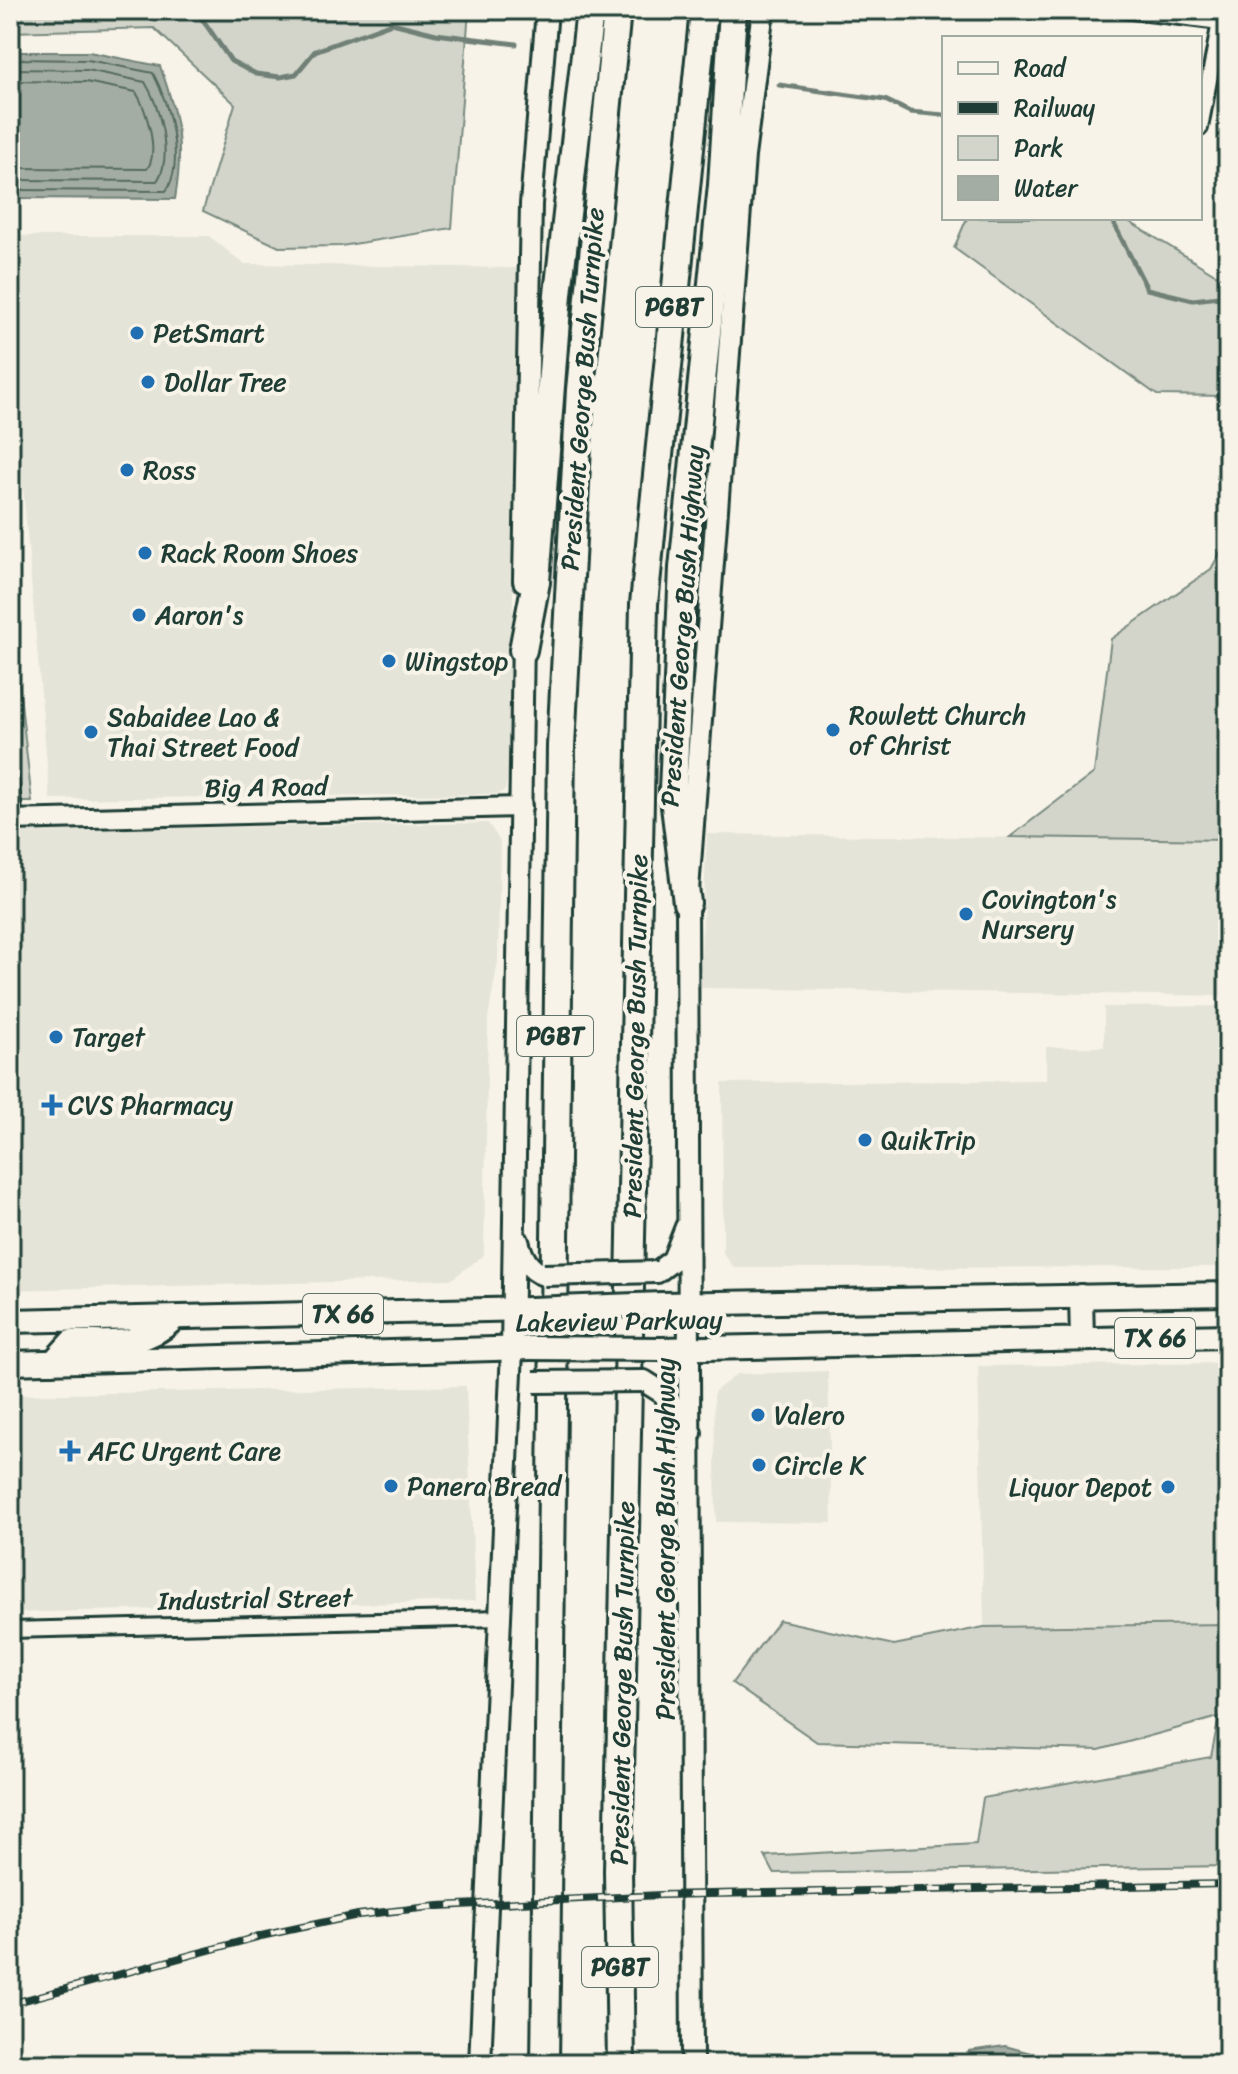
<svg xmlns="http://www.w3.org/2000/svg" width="1238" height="2074" viewBox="0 0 1238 2074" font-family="Sriracha,sans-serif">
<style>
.built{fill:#e5e4d9}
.green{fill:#d3d5ca;stroke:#79897f;stroke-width:2}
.water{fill:#a4ada3;stroke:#6f8077;stroke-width:2}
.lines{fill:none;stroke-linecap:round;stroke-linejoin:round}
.shore{stroke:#546a60;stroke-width:2}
.stream{stroke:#6f8077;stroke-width:5}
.minor-casing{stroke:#1f3d34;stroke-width:20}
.tertiary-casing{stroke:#1f3d34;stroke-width:24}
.secondary-casing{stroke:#1f3d34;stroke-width:26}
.primary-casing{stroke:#1f3d34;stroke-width:28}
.motorway-casing{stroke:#1f3d34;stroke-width:32}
.minor{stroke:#f7f3e8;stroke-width:14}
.tertiary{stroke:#f7f3e8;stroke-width:18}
.secondary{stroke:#f7f3e8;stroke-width:20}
.primary{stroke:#f7f3e8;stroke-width:22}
.motorway{stroke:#f7f3e8;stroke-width:26}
.rail-casing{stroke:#1f3d34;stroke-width:8}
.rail{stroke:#f7f3e8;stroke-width:5;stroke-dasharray:15;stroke-linecap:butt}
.secondary-bridge-casing{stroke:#1f3d34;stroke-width:26;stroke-linecap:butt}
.primary-bridge-casing{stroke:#1f3d34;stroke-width:28;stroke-linecap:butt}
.secondary-bridge{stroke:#f7f3e8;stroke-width:20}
.primary-bridge{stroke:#f7f3e8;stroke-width:22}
.poi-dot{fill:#1f6fb2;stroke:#f7f3e8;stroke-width:3}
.labels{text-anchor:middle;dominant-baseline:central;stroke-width:8;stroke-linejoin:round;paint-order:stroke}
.shield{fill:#f7f3e8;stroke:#60746a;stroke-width:2}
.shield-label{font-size:24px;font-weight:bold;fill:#1f3d34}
.poi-label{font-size:26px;fill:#1f3d34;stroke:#f7f3e8;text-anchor:start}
.street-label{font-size:26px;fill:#1f3d34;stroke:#f7f3e8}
</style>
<rect width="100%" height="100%" fill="#f7f3e8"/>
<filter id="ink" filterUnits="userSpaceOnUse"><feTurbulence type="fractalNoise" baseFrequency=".0125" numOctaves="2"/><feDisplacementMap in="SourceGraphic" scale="16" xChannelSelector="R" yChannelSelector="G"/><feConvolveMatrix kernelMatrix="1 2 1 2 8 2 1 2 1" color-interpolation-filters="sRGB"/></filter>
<g filter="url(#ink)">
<path class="built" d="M 10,236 L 209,236 L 244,264 L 519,268 L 510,763 L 505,790 L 499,794 L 50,799 L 14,383 L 10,381 Z
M 488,823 L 500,841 L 498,961 L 488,1018 L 484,1255 L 452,1279 L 10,1290 L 10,831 Z
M 707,834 L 1228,840 L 1228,996 L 700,988 Z
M 1228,1006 L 1228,1267 L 734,1268 L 723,1253 L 722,1083 L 1046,1080 L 1046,1047 L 1104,1047 L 1104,1007 Z
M 1228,1363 L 1228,1624 L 984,1627 L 978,1366 Z
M 828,1371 L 832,1523 L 716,1522 L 714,1392 L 737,1374 Z
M 466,1386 L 475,1601 L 10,1613 L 10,1395 Z"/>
<path class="green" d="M 10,10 L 469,10 L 452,228 L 341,246 L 279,247 L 203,211 L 235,104 L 154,28 L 10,32 Z
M 967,218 L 1123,218 L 1228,282 L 1228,396 L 1157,395 L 954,248 Z
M 1228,539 L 1228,840 L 1010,837 L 1094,773 L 1111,639 L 1211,569 Z
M 10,604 L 32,802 L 10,802 Z
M 779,1620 L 894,1645 L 984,1627 L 1228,1624 L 1228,1866 L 774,1873 L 765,1856 L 976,1844 L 983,1798 L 1211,1757 L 1219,1717 L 1099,1750 L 817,1742 L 732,1683 Z"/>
<path class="water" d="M 10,52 L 89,52 L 160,66 C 178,116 184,146 175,199 L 10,198 Z
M 1005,2046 L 1053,2059 L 1056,2064 L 966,2064 L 969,2051 Z"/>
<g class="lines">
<path class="shore" d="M 10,59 L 88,60 L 153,73 C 168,102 186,162 166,191 L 10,190
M 10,69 L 87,70 L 145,82 C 159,105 174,157 157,181 L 10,180
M 10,81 L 86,82 L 136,92 C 146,109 160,152 147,169 L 10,168"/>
<path class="stream" d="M 196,10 L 231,61 L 256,74 L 280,77 L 296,74 L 315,51 L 392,23 L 436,34 L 516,44
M 779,85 L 885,100 L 910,112 L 944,115
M 1111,218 L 1147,289 L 1193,300 L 1228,296"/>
<defs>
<path id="minor" d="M 1124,10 L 1228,23
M 1200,128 L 1220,22
M 10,779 L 15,819
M 10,1630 L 501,1618"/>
<path id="tertiary" d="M 10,820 L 522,807"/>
<path id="secondary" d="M 524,581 L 531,204 L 547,10
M 518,1241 C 522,1256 528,1270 544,1275
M 657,1272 L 673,1260 L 686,1227
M 644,1381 L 663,1393 L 691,1433
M 480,2064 L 512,1350 L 523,637
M 692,2064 L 687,903 L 744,156 L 763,10"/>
<path id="primary" d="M 1081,1296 L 1082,1339
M 662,1304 L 1228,1294
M 10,1321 L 531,1309
M 661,1349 L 1228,1336
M 53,1362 L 71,1342 C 112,1341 142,1349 174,1319
M 10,1363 L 530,1348"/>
<path id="motorway" d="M 523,650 L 536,582 L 558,294 L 590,10
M 687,903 L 673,790 L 683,568 L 722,185 L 733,10
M 545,2064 L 561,746 L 580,390 L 617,10
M 621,2064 L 618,1871 L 644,604 L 704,10"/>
</defs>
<use href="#minor" class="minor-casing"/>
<use href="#tertiary" class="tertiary-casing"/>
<use href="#secondary" class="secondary-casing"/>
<use href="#primary" class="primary-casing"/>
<use href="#motorway" class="motorway-casing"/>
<use href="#minor" class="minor"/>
<use href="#tertiary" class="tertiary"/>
<use href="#secondary" class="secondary"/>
<use href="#primary" class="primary"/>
<use href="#motorway" class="motorway"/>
<defs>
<path id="rail" d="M 10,2004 L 261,1936 L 358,1915 L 439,1906 L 661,1895 L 1228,1884"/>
</defs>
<use href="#rail" class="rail-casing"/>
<use href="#rail" class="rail"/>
<defs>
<path id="secondary-bridge" d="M 544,1275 L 657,1272
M 534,1382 L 644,1381"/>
<path id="primary-bridge" d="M 531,1309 L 662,1304
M 530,1348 L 661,1349"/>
</defs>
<use href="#secondary-bridge" class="secondary-bridge-casing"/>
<use href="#primary-bridge" class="primary-bridge-casing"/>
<use href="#secondary-bridge" class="secondary-bridge"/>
<use href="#primary-bridge" class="primary-bridge"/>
</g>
</g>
<g class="poi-dot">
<circle cx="137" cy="333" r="8"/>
<circle cx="148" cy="382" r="8"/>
<circle cx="127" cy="470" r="8"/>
<circle cx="145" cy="553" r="8"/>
<circle cx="139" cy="615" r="8"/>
<circle cx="389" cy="661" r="8"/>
<circle cx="833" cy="730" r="8"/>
<circle cx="91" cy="732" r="8"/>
<circle cx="966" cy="914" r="8"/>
<circle cx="56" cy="1037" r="8"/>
<path d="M48 1093h8v8h8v8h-8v8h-8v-8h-8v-8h8z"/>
<circle cx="865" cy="1140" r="8"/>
<circle cx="758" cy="1415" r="8"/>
<path d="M66 1439h8v8h8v8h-8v8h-8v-8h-8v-8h8z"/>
<circle cx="759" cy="1465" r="8"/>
<circle cx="391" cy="1486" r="8"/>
<circle cx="1168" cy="1487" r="8"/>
</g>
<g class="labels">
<g class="shield">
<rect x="636" y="287" width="76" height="40" rx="6"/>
<rect x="517" y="1016" width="76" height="40" rx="6"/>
<rect x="303" y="1294" width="80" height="40" rx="6"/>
<rect x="1115" y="1318" width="80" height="40" rx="6"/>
<rect x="582" y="1947" width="76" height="40" rx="6"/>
</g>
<g class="shield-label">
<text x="674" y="307">PGBT</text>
<text x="555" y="1036">PGBT</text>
<text x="343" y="1314">TX 66</text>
<text x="1155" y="1338">TX 66</text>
<text x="620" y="1967">PGBT</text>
</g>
<g class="poi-label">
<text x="153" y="333">PetSmart</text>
<text x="164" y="382">Dollar Tree</text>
<text x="143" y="470">Ross</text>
<text x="161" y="553">Rack Room Shoes</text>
<text x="155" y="615">Aaron's</text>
<text x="405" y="661">Wingstop</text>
<text x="849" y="715">Rowlett Church<tspan x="849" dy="30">of Christ</tspan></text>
<text x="107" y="717">Sabaidee Lao &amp;<tspan x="107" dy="30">Thai Street Food</tspan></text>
<text x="982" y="899">Covington's<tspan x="982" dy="30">Nursery</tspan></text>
<text x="72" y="1037">Target</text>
<text x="68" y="1105">CVS Pharmacy</text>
<text x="881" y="1140">QuikTrip</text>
<text x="774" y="1415">Valero</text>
<text x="88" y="1451">AFC Urgent Care</text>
<text x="775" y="1465">Circle K</text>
<text x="407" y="1486">Panera Bread</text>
<text x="1152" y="1487" text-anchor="end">Liquor Depot</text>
</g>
<g class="street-label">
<text transform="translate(582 389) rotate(-86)">President George Bush Turnpike</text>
<text transform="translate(682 626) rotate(-86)">President George Bush Highway</text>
<text transform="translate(266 787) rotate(-1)">Big A Road</text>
<text transform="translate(635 1036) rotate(-89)">President George Bush Turnpike</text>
<text transform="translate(619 1321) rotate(-1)">Lakeview Parkway</text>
<text transform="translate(665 1539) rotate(-90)">President George Bush Highway</text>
<text transform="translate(255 1599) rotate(-1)">Industrial Street</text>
<text transform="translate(622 1683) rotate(-89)">President George Bush Turnpike</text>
</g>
</g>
<rect width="1238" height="2074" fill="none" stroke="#f7f3e8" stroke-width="40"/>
<rect x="20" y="20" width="1198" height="2034" fill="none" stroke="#1f3d34" stroke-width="3" filter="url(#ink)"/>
<rect x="942" y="36" width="260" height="184" fill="#f7f3e8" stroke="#a1aaa0" stroke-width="2"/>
<rect x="958" y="62" width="40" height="12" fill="#f7f3e8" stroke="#a1aaa0" stroke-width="2"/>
<text x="1014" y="76" font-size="24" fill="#1f3d34">Road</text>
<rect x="958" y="102" width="40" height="12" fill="#1f3d34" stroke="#a1aaa0" stroke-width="2"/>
<text x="1014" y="116" font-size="24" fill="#1f3d34">Railway</text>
<rect x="958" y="136" width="40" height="24" fill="#d3d5ca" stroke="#a1aaa0" stroke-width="2"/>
<text x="1014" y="156" font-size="24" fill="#1f3d34">Park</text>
<rect x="958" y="176" width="40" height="24" fill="#a4ada3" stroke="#a1aaa0" stroke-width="2"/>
<text x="1014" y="196" font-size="24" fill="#1f3d34">Water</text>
</svg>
